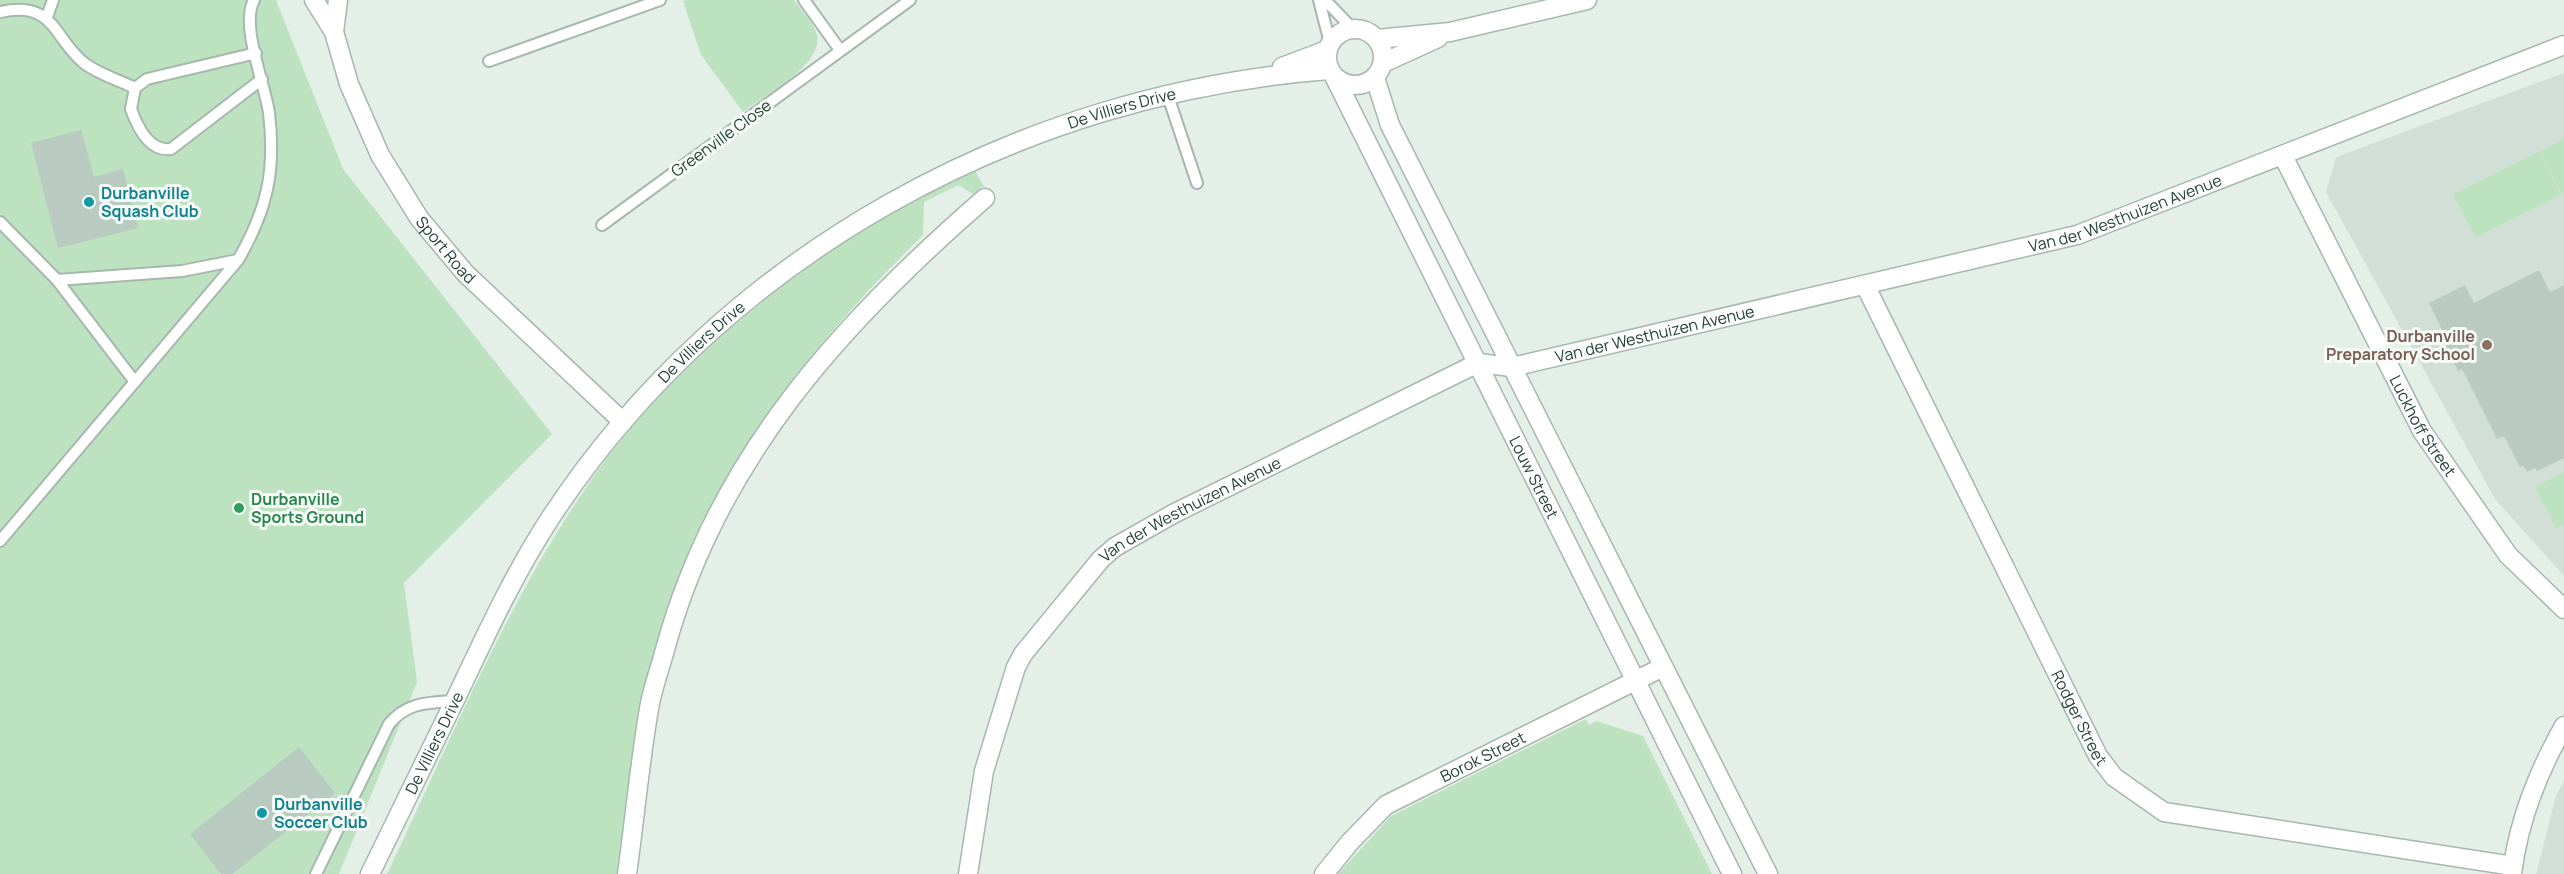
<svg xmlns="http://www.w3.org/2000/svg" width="2564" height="874" viewBox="0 0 2564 874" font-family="Manrope,sans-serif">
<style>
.built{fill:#d2dfd7}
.green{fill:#bce2c0}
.building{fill:#b9cac1}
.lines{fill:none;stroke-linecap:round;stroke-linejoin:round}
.service-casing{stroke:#a6b8ae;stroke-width:14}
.minor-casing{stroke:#a6b8ae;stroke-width:21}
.tertiary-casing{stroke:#a6b8ae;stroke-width:21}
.service{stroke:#fff;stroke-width:10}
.minor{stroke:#fff;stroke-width:18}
.tertiary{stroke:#fff;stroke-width:18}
.culture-dot{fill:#0f9aa8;stroke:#f6fbf7;stroke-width:2}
.education-dot{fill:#8d6e63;stroke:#f6fbf7;stroke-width:2}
.leisure-dot{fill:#2e9e5b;stroke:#f6fbf7;stroke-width:2}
.labels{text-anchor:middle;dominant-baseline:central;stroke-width:6;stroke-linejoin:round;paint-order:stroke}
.street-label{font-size:16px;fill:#224334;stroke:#f6fbf7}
.culture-label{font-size:16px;font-weight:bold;fill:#0d838f;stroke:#f6fbf7;text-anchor:start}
.education-label{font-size:16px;font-weight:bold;fill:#785e54;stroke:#f6fbf7;text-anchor:end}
.leisure-label{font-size:16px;font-weight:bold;fill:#27864d;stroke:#f6fbf7;text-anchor:start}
</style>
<rect width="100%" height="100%" fill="#e4efe8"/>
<path class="built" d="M 2564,73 L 2564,576 L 2495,499 L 2326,192 L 2336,157 Z
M 2564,780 L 2564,874 L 2536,874 L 2556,796 Z"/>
<path class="green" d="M 0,0 L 276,0 L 343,169 L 552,434 L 404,583 L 417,682 L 339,874 L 0,874 Z
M 687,0 L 794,0 C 802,11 813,22 817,35 C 824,64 763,97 743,112 L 701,55 L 683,1 Z
M 2564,139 L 2564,193 L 2562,194 L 2540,151 Z
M 2539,151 L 2561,195 L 2475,238 L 2453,194 Z
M 975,171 L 984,186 L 973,194 L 958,185 L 924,202 L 923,235 C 796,360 699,484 652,659 C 647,679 645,701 641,721 C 633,772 625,823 617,874 L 387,874 C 450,742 506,604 589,483 C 660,380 761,295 866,228 C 900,206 938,189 975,171 Z
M 2564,472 L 2564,524 L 2556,528 L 2535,487 Z
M 1586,719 L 1589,725 L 1596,721 L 1643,736 L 1712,874 L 1338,874 L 1391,816 Z"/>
<path class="building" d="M 81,130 L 94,177 L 123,169 L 138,228 L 58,248 L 31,143 Z
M 2539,270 L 2550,292 L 2564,285 L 2564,458 L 2537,471 L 2535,468 L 2527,472 L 2523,465 L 2520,467 L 2504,436 L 2497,439 L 2462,369 L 2458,371 L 2445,346 L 2449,344 L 2429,303 L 2465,285 L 2474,303 Z
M 299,747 L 335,793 L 232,874 L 221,874 L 190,834 Z"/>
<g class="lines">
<defs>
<path id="service" d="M 804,0 L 840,50
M 1319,0 L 1330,43
M 1325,0 L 1353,29
M 0,12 C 55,0 53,38 84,63 C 98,74 119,80 135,88
M 47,17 L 53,0
M 256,53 L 147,79 L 135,88 L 131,109 C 137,126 149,152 171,149 L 262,79
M 489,61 L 660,0
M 1168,96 L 1197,183
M 0,222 L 57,280 L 135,382
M 602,225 L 910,0
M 57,280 L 182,271 L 238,260
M 0,541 L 238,260 C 267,210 276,171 269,113 C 265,84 240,25 254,0
M 316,874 L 389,724 C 407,702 427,703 454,701"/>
<g id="minor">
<path id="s1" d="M 314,0 L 334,32 L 349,84 L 380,155 L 419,218 L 465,273 L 623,422"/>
<path d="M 334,32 L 338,0"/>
<path id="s2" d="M 1335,78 L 1732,874"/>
<path d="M 1375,78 L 1390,125 L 1768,874"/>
<path id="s3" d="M 2283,156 L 2422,431 L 2508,555 L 2564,609"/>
<path id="s4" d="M 1865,285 L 2098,756 L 2114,777 L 2164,812 L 2513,866"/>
<path d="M 627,874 C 635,817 640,759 650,703 C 654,684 661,665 666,646 C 718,458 841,323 985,198"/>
<path id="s5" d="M 968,874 L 984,771 L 1016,667 L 1023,654 L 1101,559 L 1115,547 L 1173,514 L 1478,363 L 1512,367 L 2077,235 L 2564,45"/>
<path id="s6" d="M 1324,874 L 1350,842 L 1386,805 L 1663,667"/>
<path d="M 2512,874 C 2518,822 2538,772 2564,726"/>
</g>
<g id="tertiary">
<circle cx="1355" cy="57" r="28"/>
<path d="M 1377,39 L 1450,32 L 1587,0"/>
<path d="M 1383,63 L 1438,38"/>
<path d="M 1282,67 L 1327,50"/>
<path id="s7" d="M 370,874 C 398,816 427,758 455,700 C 485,637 513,575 551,517 C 723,255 1020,93 1329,70"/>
</g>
</defs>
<use href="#service" class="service-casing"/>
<use href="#minor" class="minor-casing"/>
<use href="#tertiary" class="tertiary-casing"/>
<use href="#service" class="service"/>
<use href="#minor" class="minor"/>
<use href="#tertiary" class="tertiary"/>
</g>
<g class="culture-dot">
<circle cx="89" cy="202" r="6"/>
<circle cx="262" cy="813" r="6"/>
</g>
<circle class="education-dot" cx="2487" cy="345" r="6"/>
<circle class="leisure-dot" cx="239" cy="508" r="6"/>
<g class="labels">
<g class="street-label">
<text stroke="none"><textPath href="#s7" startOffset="1118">De Villiers Drive</textPath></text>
<text transform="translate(721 138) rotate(-36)">Greenville Close</text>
<text stroke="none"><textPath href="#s5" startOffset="1443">Van der Westhuizen Avenue</textPath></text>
<text stroke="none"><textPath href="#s1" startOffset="285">Sport Road</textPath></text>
<text stroke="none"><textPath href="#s5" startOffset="957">Van der Westhuizen Avenue</textPath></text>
<text stroke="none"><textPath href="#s7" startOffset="632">De Villiers Drive</textPath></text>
<text stroke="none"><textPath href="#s3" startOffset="304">Luckhoff Street</textPath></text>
<text stroke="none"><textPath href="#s2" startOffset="446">Louw Street</textPath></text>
<text stroke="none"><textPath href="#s5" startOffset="453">Van der Westhuizen Avenue</textPath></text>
<text stroke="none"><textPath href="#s4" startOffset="483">Rodger Street</textPath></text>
<text stroke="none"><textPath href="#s7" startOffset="146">De Villiers Drive</textPath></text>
<text stroke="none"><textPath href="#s6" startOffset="201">Borok Street</textPath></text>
</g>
<g class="culture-label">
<text x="101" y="193">Durbanville<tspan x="101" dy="18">Squash Club</tspan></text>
<text x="274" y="804">Durbanville<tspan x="274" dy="18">Soccer Club</tspan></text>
</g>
<g class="education-label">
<text x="2475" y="336">Durbanville<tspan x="2475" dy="18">Preparatory School</tspan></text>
</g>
<g class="leisure-label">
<text x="251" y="499">Durbanville<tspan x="251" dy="18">Sports Ground</tspan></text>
</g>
</g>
</svg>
